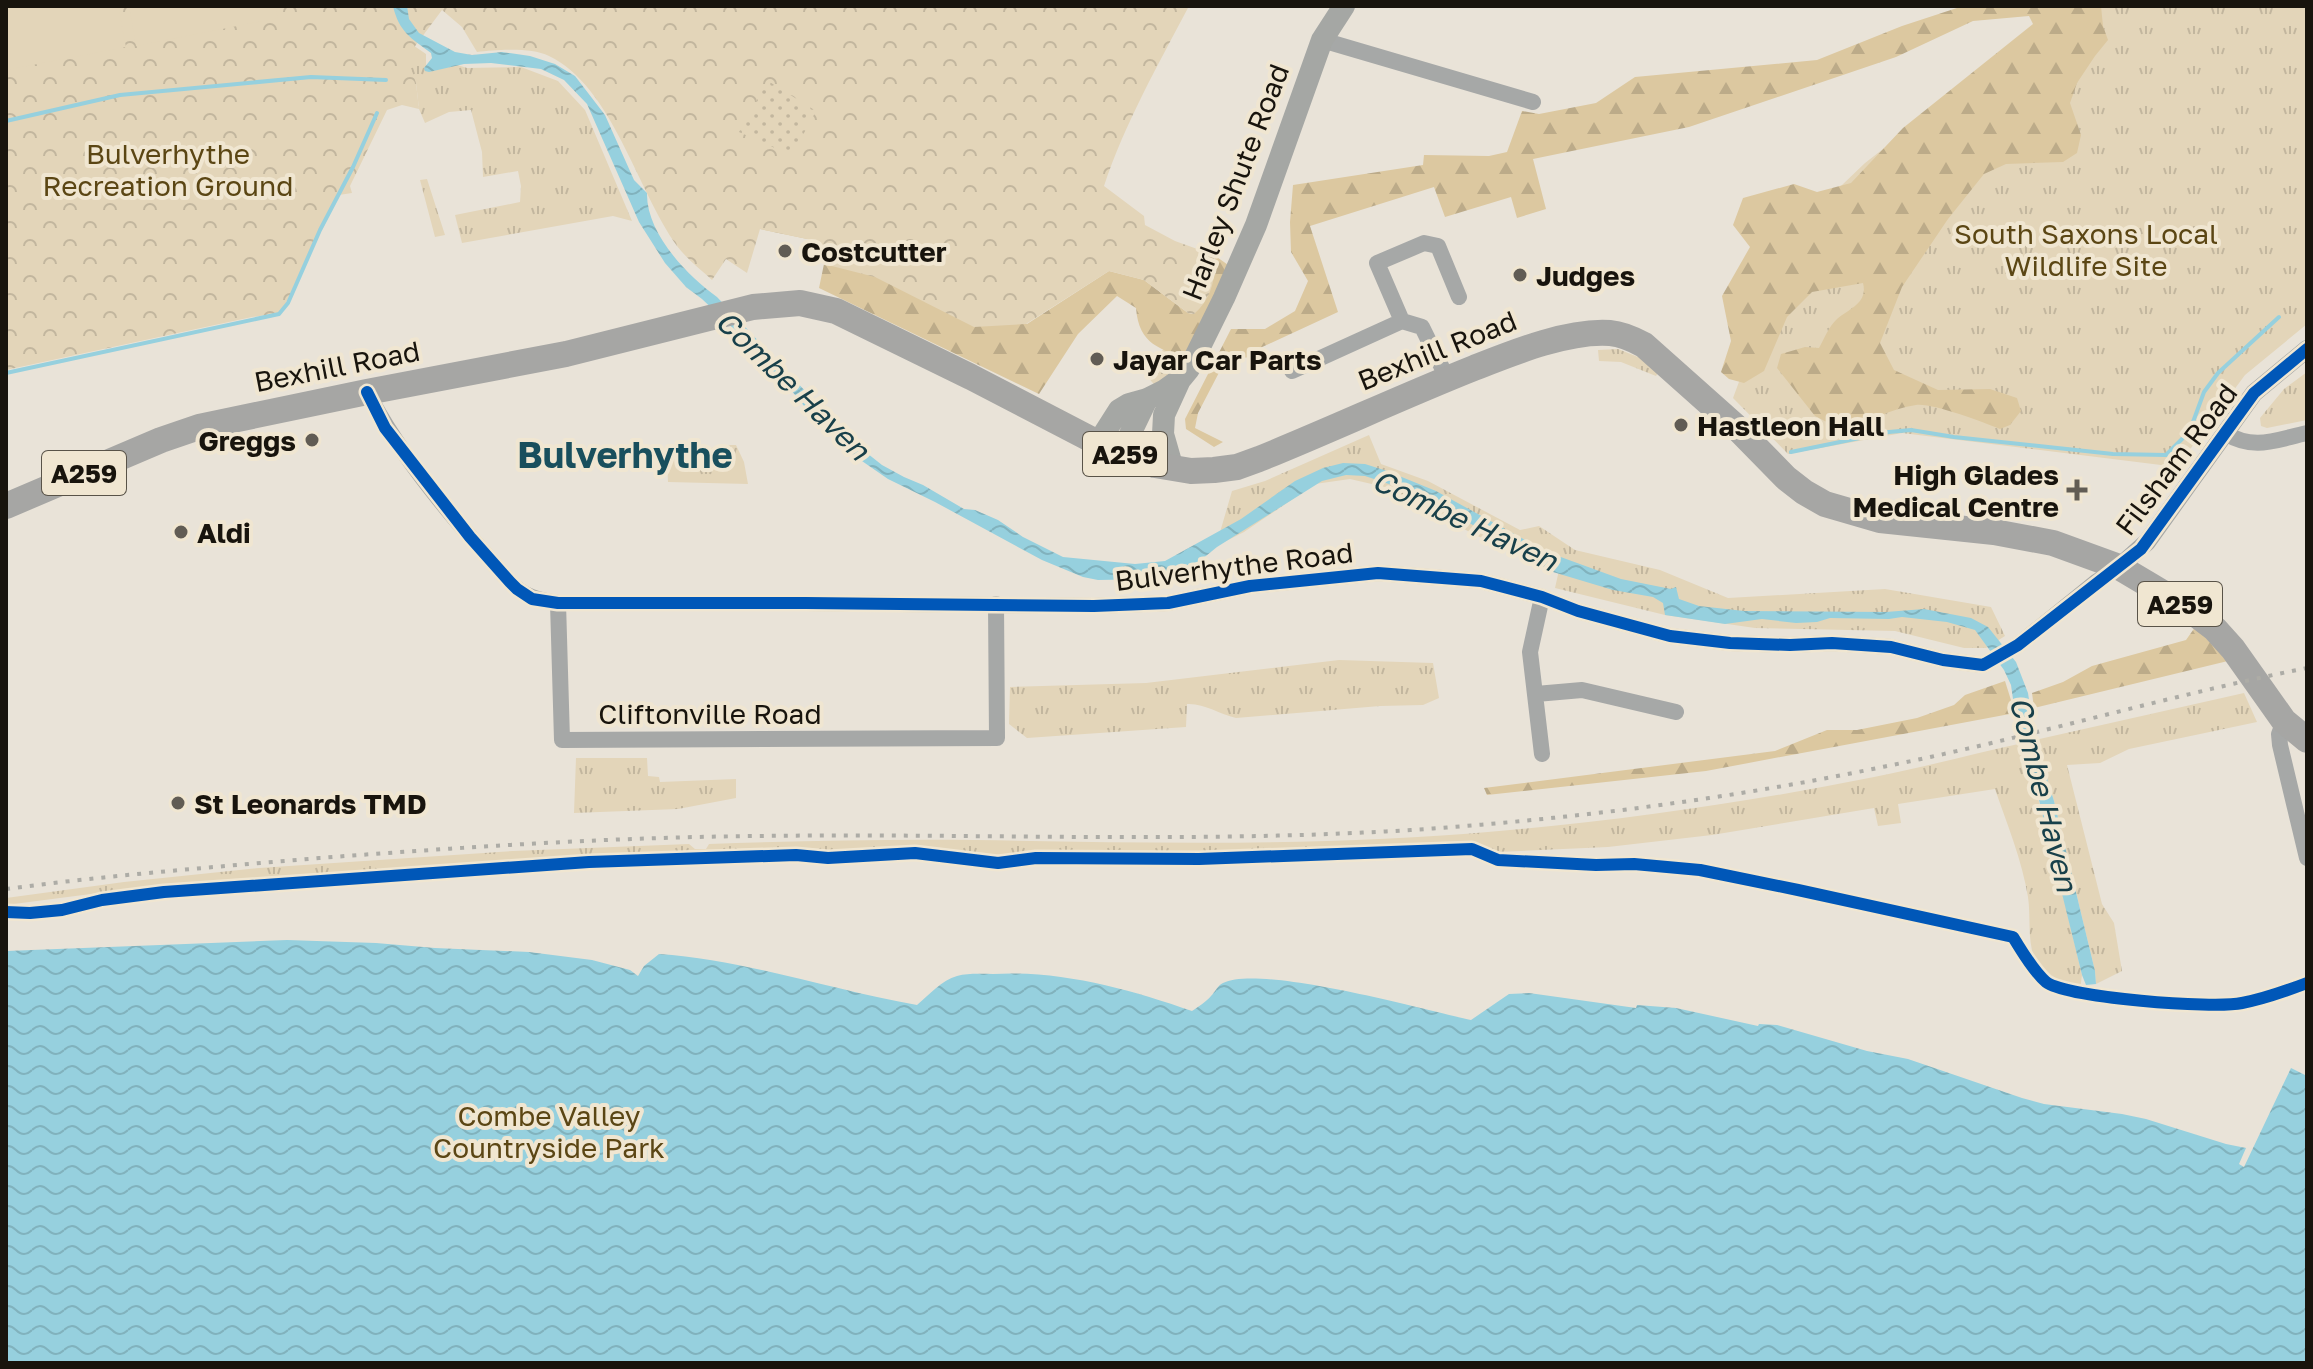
<svg xmlns="http://www.w3.org/2000/svg" width="2313" height="1369" viewBox="0 0 2313 1369" font-family="'Golos Text',sans-serif">
<style>
.grass{fill:url(#grass-tufts)}
.forest{fill:url(#forest-firs)}
.park{fill:url(#park-crowns)}
.garden{fill:url(#garden-dots)}
.pitch{fill:#e3d5b9}
.water{fill:url(#water-waves)}
.lines{fill:none;stroke-linecap:round;stroke-linejoin:round}
.stream{stroke:#96d0de;stroke-width:4}
.minor{stroke:#a6a8a7;stroke-width:16}
.tertiary{stroke:#a6a8a7;stroke-width:18}
.secondary{stroke:#a5a7a4;stroke-width:22}
.trunk{stroke:#a6a6a4;stroke-width:26}
.rail{stroke:#adaca6;stroke-width:4;stroke-dasharray:4 8;stroke-linecap:butt}
.cycleway-casing{stroke:#f0e6d1;stroke-width:17}
.cycleway{stroke:#0057b8;stroke-width:12}
.poi-dot{fill:#615c54;stroke:#f0e6d1;stroke-width:3}
.labels{text-anchor:middle;dominant-baseline:central;stroke-width:8;stroke-linejoin:round;paint-order:stroke}
.shield{fill:#f0e6d1;stroke:#595348;stroke-width:2}
.shield-label{font-size:26px;font-weight:bold;fill:#18140d}
.park-label{font-size:28px;fill:#5b4614;stroke:#f0e6d1}
.street-label{font-size:28px;fill:#18140d;stroke:#f0e6d1}
.poi-label{font-size:28px;font-weight:bold;fill:#18140d;stroke:#f0e6d1;text-anchor:start}
.water-label{font-size:30px;font-style:italic;fill:#18404a;stroke:#f0e6d1}
.district-label{font-size:36px;font-weight:bold;fill:#194f5d;stroke:#f0e6d1}
</style>
<defs>
<pattern id="grass-tufts" width="24" height="20" patternUnits="userSpaceOnUse" patternTransform="scale(2)"><rect width="24" height="20" fill="#e3d5b9"/><path d="M3 7l-1-3M5 7V3M7 7l1-3M15 17l-1-3M17 17v-4M19 17l1-3" fill="none" stroke="#c2b69e"/></pattern>
<pattern id="forest-firs" width="22" height="20" patternUnits="userSpaceOnUse" patternTransform="scale(2)"><rect width="22" height="20" fill="#dcc8a0"/><path d="M5 1l3.5 6h-7zM16 11l3.5 6h-7z" fill="#bcab89"/></pattern>
<pattern id="park-crowns" width="20" height="18" patternUnits="userSpaceOnUse" patternTransform="scale(2)"><rect width="20" height="18" fill="#e3d5b9"/><path d="M2 6a3 3 0 1 1 6 0M12 15a3 3 0 1 1 6 0" fill="none" stroke="#c2b69e"/></pattern>
<pattern id="garden-dots" width="8" height="8" patternUnits="userSpaceOnUse" patternTransform="scale(2)"><rect width="8" height="8" fill="#e3d5b9"/><path d="M2 2h.1M6 6h.1" fill="none" stroke="#c2b69e" stroke-width="1.8" stroke-linecap="round"/></pattern>
<pattern id="water-waves" width="16" height="10" patternUnits="userSpaceOnUse" patternTransform="scale(2)"><rect width="16" height="10" fill="#96d0de"/><path d="M0 5q4-4 8 0t8 0" fill="none" stroke="#81b2bd"/></pattern>
</defs>
<rect width="100%" height="100%" fill="#e9e3d8"/>
<path class="grass" d="M 2064,6 L 2307,6 L 2307,324 L 2245,375 L 2177,467 L 1902,433 L 1788,454 L 1733,398 L 1795,230 L 1865,163 L 2043,25 Z
M 404,39 L 426,54 L 426,66 L 430,71 L 448,62 L 467,68 L 521,67 L 558,81 L 585,110 L 632,221 L 613,216 L 462,243 L 455,215 L 520,202 L 521,186 L 518,171 L 483,177 L 482,152 L 471,110 L 449,112 L 425,123 L 419,109 L 416,83 L 6,98 Z
M 427,179 L 445,235 L 435,237 L 420,180 Z
M 1164,349 L 1190,362 L 1155,385 C 1139,370 1152,360 1164,349 Z
M 1618,349 L 1643,359 L 1658,373 L 1656,376 L 1621,362 L 1599,361 L 1598,350 Z
M 2307,372 L 2307,420 L 2267,428 L 2261,426 L 2260,418 L 2284,389 Z
M 1369,435 L 1381,464 L 1428,481 L 1520,530 L 1539,526 L 1575,550 L 1660,570 L 1728,598 L 1885,589 L 1991,607 L 2005,636 L 1986,648 L 1964,648 L 1895,631 L 1755,628 L 1665,615 L 1555,588 L 1559,570 L 1475,535 L 1389,488 L 1350,479 L 1315,484 L 1244,532 L 1216,546 L 1232,491 L 1265,481 Z
M 722,445 L 736,445 L 744,462 L 748,484 L 668,482 L 667,461 Z
M 1339,660 L 1433,663 L 1439,698 L 1423,705 L 1380,706 L 1236,718 C 1219,714 1204,703 1187,704 L 1186,727 L 1027,738 L 1009,724 L 1010,687 L 1146,683 Z
M 2244,693 L 2257,722 L 2129,749 L 2100,763 L 2067,765 L 2102,904 L 2114,923 L 2122,971 L 2096,984 L 2095,971 L 2054,801 L 2035,740 Z
M 2023,743 L 2054,857 L 2082,975 L 2080,990 C 2062,987 2042,977 2035,960 C 2027,940 2031,917 2028,897 C 2022,860 2007,824 1995,789 L 1898,804 L 1901,823 L 1878,826 L 1874,808 L 1712,835 L 1608,847 L 1499,852 L 1469,845 L 1238,851 L 1030,852 L 996,858 L 967,851 L 850,849 L 830,854 L 794,849 L 556,859 L 91,894 L 6,905 L 6,898 L 124,882 L 259,868 L 513,851 L 689,844 L 695,849 L 706,849 L 709,844 C 797,841 886,839 975,840 C 1149,843 1325,847 1499,831 C 1625,820 1750,802 1874,777 C 1924,767 1973,754 2023,743 Z
M 576,758 L 647,758 L 648,776 L 659,777 L 660,782 L 736,779 L 736,798 L 678,809 L 574,813 Z"/>
<path class="forest" d="M 1963,6 L 2101,6 L 2103,26 L 2108,40 L 2095,56 L 2077,83 L 2070,103 L 2081,135 L 2077,153 L 2063,162 L 2006,164 L 1984,174 L 1948,219 L 1902,287 L 1880,343 L 1894,370 L 1938,390 L 1990,389 L 2017,398 L 2021,411 L 2010,425 L 2000,429 C 1982,422 1933,403 1916,405 C 1891,409 1868,420 1846,432 L 1815,416 L 1777,368 L 1781,354 L 1805,347 L 1819,348 C 1824,339 1829,326 1837,319 C 1850,308 1868,303 1863,283 L 1812,292 L 1787,317 L 1764,371 L 1744,383 L 1729,379 L 1721,372 L 1731,341 L 1722,296 L 1750,247 L 1733,225 L 1743,198 L 1794,184 L 1817,192 L 1851,183 L 1903,128 L 2033,24 L 2029,16 L 1973,21 L 1896,57 L 1689,127 L 1533,159 L 1546,209 L 1517,218 L 1511,197 L 1445,217 L 1434,187 L 1310,226 L 1338,312 L 1260,348 L 1262,357 L 1232,358 L 1225,361 L 1198,413 L 1195,428 L 1223,442 L 1214,447 L 1186,429 L 1185,419 L 1231,329 L 1265,329 L 1295,311 L 1308,281 L 1291,252 L 1290,222 L 1293,185 L 1423,165 L 1424,155 L 1489,156 L 1507,152 L 1522,111 L 1539,114 L 1596,103 L 1635,77 L 1817,60 L 1902,26 Z
M 761,219 L 1027,324 L 1109,271 L 1144,280 L 1188,313 L 1194,314 L 1216,272 L 1214,255 L 1231,267 L 1190,362 C 1160,347 1139,346 1136,308 L 1117,296 L 1078,334 L 1039,394 L 819,288 L 824,264 L 812,240 L 760,229 Z
M 2198,623 L 2232,660 L 2034,708 L 2032,693 L 2063,682 L 2092,666 L 2186,640 Z
M 2005,681 L 2015,713 L 1706,771 L 1487,795 L 1484,788 L 1775,751 L 1827,730 L 1857,730 L 1917,718 L 1954,705 L 1965,695 Z"/>
<path class="park" d="M 6,6 L 1189,6 C 1158,65 1125,123 1104,186 L 1144,216 L 1145,225 L 1175,241 L 1214,255 C 1217,276 1211,300 1194,314 L 1188,313 L 1144,280 L 1109,271 L 1026,324 L 974,327 L 875,277 L 824,264 L 812,240 L 760,229 L 747,273 L 726,259 L 712,280 C 700,269 686,258 677,246 C 637,190 612,86 549,56 C 530,47 497,50 477,52 L 462,27 L 442,10 L 407,57 L 416,83 L 419,109 L 402,105 L 387,110 L 350,186 L 352,193 L 339,195 L 281,313 L 252,317 L 6,370 Z"/>
<path class="garden" d="M 768,81 L 816,111 L 804,133 L 798,152 L 777,149 L 739,132 Z"/>
<path class="pitch" d="M 6,6 L 118,6 L 126,47 L 6,70 Z
M 129,6 L 275,6 L 278,18 L 136,46 Z"/>
<path class="water" d="M 393,6 L 407,6 L 409,19 L 419,33 L 455,52 L 472,55 L 502,52 L 530,56 L 555,64 L 575,76 L 605,115 L 634,180 L 647,193 C 646,232 686,275 717,297 L 853,442 L 882,465 L 904,477 L 923,485 L 964,509 L 975,510 L 998,520 L 1023,537 L 1063,557 L 1135,564 L 1165,561 L 1241,519 L 1295,481 L 1323,468 L 1343,463 L 1365,464 L 1387,471 L 1436,491 L 1547,552 L 1621,579 L 1671,589 L 1676,587 L 1679,599 L 1699,606 L 1744,611 L 1886,612 L 1924,609 L 1971,618 L 1988,627 L 2016,662 L 2028,693 L 2035,740 L 2054,801 L 2095,971 L 2096,984 L 2086,985 L 2082,975 L 2038,796 L 2015,713 L 2011,685 L 2004,670 L 1975,630 L 1947,622 L 1902,617 L 1889,619 L 1830,618 L 1817,622 L 1796,623 L 1762,619 L 1725,624 L 1665,615 L 1663,603 L 1653,597 L 1613,590 L 1553,572 L 1531,561 L 1455,514 L 1392,485 L 1365,476 L 1346,475 L 1322,481 L 1217,547 L 1196,564 L 1153,579 L 1098,580 L 1083,577 L 1042,560 L 935,502 L 888,479 L 846,450 L 813,417 L 791,390 L 736,331 L 702,299 L 686,287 L 665,263 L 639,222 L 587,104 L 564,80 L 541,69 L 491,63 L 464,64 L 429,72 L 425,71 L 424,68 L 432,58 L 431,53 C 411,38 399,32 393,6 Z
M 287,940 L 376,943 L 435,948 L 529,952 L 592,960 L 630,970 L 638,976 L 644,966 L 659,954 C 746,960 831,990 917,1005 C 929,995 942,980 957,976 C 968,973 981,974 993,974 C 1060,970 1129,989 1192,1011 C 1198,1007 1206,1002 1211,996 C 1215,992 1218,985 1223,983 C 1260,964 1425,1010 1471,1020 L 1509,994 L 1529,993 L 1636,1008 L 1637,1005 L 1676,1008 L 1758,1026 L 1759,1024 L 1777,1025 L 1867,1051 L 1908,1059 L 2022,1098 L 2044,1104 L 2122,1114 L 2146,1119 L 2226,1144 L 2246,1148 L 2239,1164 L 2244,1167 L 2291,1068 L 2307,1076 L 2307,1363 L 6,1363 L 6,951 Z"/>
<g class="lines">
<path class="stream" d="M 6,121 L 120,95 L 311,77 L 386,80
M 6,373 L 279,314 L 288,303 L 320,230 L 353,167 L 377,113
M 1791,452 L 1889,432 L 1911,430 L 1954,437 L 2113,454 L 2166,455 L 2184,437 L 2193,422 L 2204,392 L 2218,373 L 2279,317"/>
<path class="minor" d="M 1322,40 L 1533,102
M 1402,321 L 1377,263 L 1424,243 L 1438,246 L 1459,297
M 1292,371 L 1402,321 L 1422,327 L 1447,378
M 367,392 C 403,461 458,524 510,582 C 524,597 538,600 558,603 L 806,603 L 1094,606 L 1168,603 L 1250,586 L 1378,573 L 1481,581 L 1542,597 L 1578,611 L 1670,636 L 1730,643 L 1790,645 L 1832,643 L 1891,647 L 1943,660 L 1983,665 L 2018,645 L 2096,582 L 2119,567
M 2225,433 C 2254,451 2275,440 2307,433
M 558,603 L 562,740 L 997,738 L 996,604
M 1536,694 L 1582,690 L 1676,712
M 2284,721 L 2279,734 L 2280,745 L 2307,858
M 1542,754 L 1530,652 L 1542,597"/>
<path class="tertiary" d="M 2119,567 L 2147,542 L 2254,393 L 2307,349"/>
<path class="secondary" d="M 1098,443 L 1119,410 L 1129,404 L 1147,399 L 1165,390 L 1179,380
M 1121,453 L 1147,399
M 1173,469 L 1163,434 L 1164,415 L 1180,380 L 1189,369 L 1224,298 L 1256,225 L 1322,40 L 1344,6"/>
<path class="trunk" d="M 6,506 L 161,440 L 199,427 L 367,392 L 566,354 L 753,307 L 800,303 L 836,311 L 971,377 L 1098,443 L 1155,465 L 1191,471 L 1214,470 L 1237,467 L 1259,459 C 1331,430 1401,397 1474,368 C 1512,353 1568,330 1610,333 C 1622,334 1633,339 1644,345 L 1735,426 L 1786,478 L 1804,492 L 1825,504 L 1880,520 L 1994,532 L 2053,543 L 2119,567 L 2151,586 L 2186,607 L 2215,629 L 2233,649 L 2284,721 L 2307,740"/>
<path class="rail" d="M 6,889 C 110,875 215,867 319,858 C 466,847 614,837 761,836 C 983,833 1204,844 1426,829 C 1581,818 1735,798 1887,766 C 2028,738 2166,696 2307,668"/>
<defs>
<path id="cycleway" d="M 367,392 L 385,428 L 470,537 L 510,582 L 517,589 L 532,599 L 558,603 L 806,603 L 1094,606 L 1168,603 L 1250,586 L 1378,573 L 1481,581 L 1542,597 L 1578,611 L 1670,636 L 1730,643 L 1790,645 L 1832,643 L 1891,647 L 1943,660 L 1983,665 L 2018,645 L 2141,549 L 2254,393 L 2307,349
M 6,912 L 30,913 L 62,910 L 102,900 L 164,892 L 589,862 L 796,855 L 828,858 L 915,853 L 998,863 L 1036,858 L 1199,859 L 1472,849 L 1498,860 L 1596,865 L 1634,864 L 1700,870 L 1798,890 L 2013,937 C 2022,951 2033,971 2046,982 C 2067,998 2213,1009 2242,1003 C 2264,999 2286,991 2307,983"/>
</defs>
<use href="#cycleway" class="cycleway-casing"/>
<use href="#cycleway" class="cycleway"/>
</g>
<g class="poi-dot">
<circle cx="785" cy="251" r="8"/>
<circle cx="1520" cy="275" r="8"/>
<circle cx="1097" cy="359" r="8"/>
<circle cx="1681" cy="425" r="8"/>
<circle cx="312" cy="440" r="8"/>
<path d="M2073 478h8v8h8v8h-8v8h-8v-8h-8v-8h8z"/>
<circle cx="181" cy="532" r="8"/>
<circle cx="178" cy="803" r="8"/>
</g>
<g class="labels">
<g class="shield">
<rect x="1083" y="432" width="84" height="44" rx="6"/>
<rect x="42" y="451" width="84" height="44" rx="6"/>
<rect x="2138" y="582" width="84" height="44" rx="6"/>
</g>
<g class="shield-label">
<text x="1125" y="454">A259</text>
<text x="84" y="473">A259</text>
<text x="2180" y="604">A259</text>
</g>
<g class="park-label">
<text x="168" y="153">Bulverhythe<tspan x="168" dy="32">Recreation Ground</tspan></text>
<text x="2086" y="233">South Saxons Local<tspan x="2086" dy="32">Wildlife Site</tspan></text>
<text x="549" y="1115">Combe Valley<tspan x="549" dy="32">Countryside Park</tspan></text>
</g>
<g class="street-label">
<text transform="translate(1235 182) rotate(-69)">Harley Shute Road</text>
<text transform="translate(1437 350) rotate(-22)">Bexhill Road</text>
<text transform="translate(337 366) rotate(-11)">Bexhill Road</text>
<text transform="translate(2176 459) rotate(-53)">Filsham Road</text>
<text transform="translate(1234 566) rotate(-7)">Bulverhythe Road</text>
<text x="710" y="713">Cliftonville Road</text>
</g>
<g class="poi-label">
<text x="801" y="251">Costcutter</text>
<text x="1536" y="275">Judges</text>
<text x="1113" y="359">Jayar Car Parts</text>
<text x="1697" y="425">Hastleon Hall</text>
<text x="296" y="440" text-anchor="end">Greggs</text>
<text x="2059" y="474" text-anchor="end">High Glades<tspan x="2059" dy="32">Medical Centre</tspan></text>
<text x="197" y="532">Aldi</text>
<text x="194" y="803">St Leonards TMD</text>
</g>
<g class="water-label">
<text transform="translate(793 385) rotate(44)">Combe Haven</text>
<text transform="translate(1465 520) rotate(25)">Combe Haven</text>
<text transform="translate(2044 794) rotate(76)">Combe Haven</text>
</g>
<g class="district-label">
<text x="625" y="454">Bulverhythe</text>
</g>
</g>
<rect width="2313" height="1369" fill="none" stroke="#18140d" stroke-width="16"/>
</svg>
